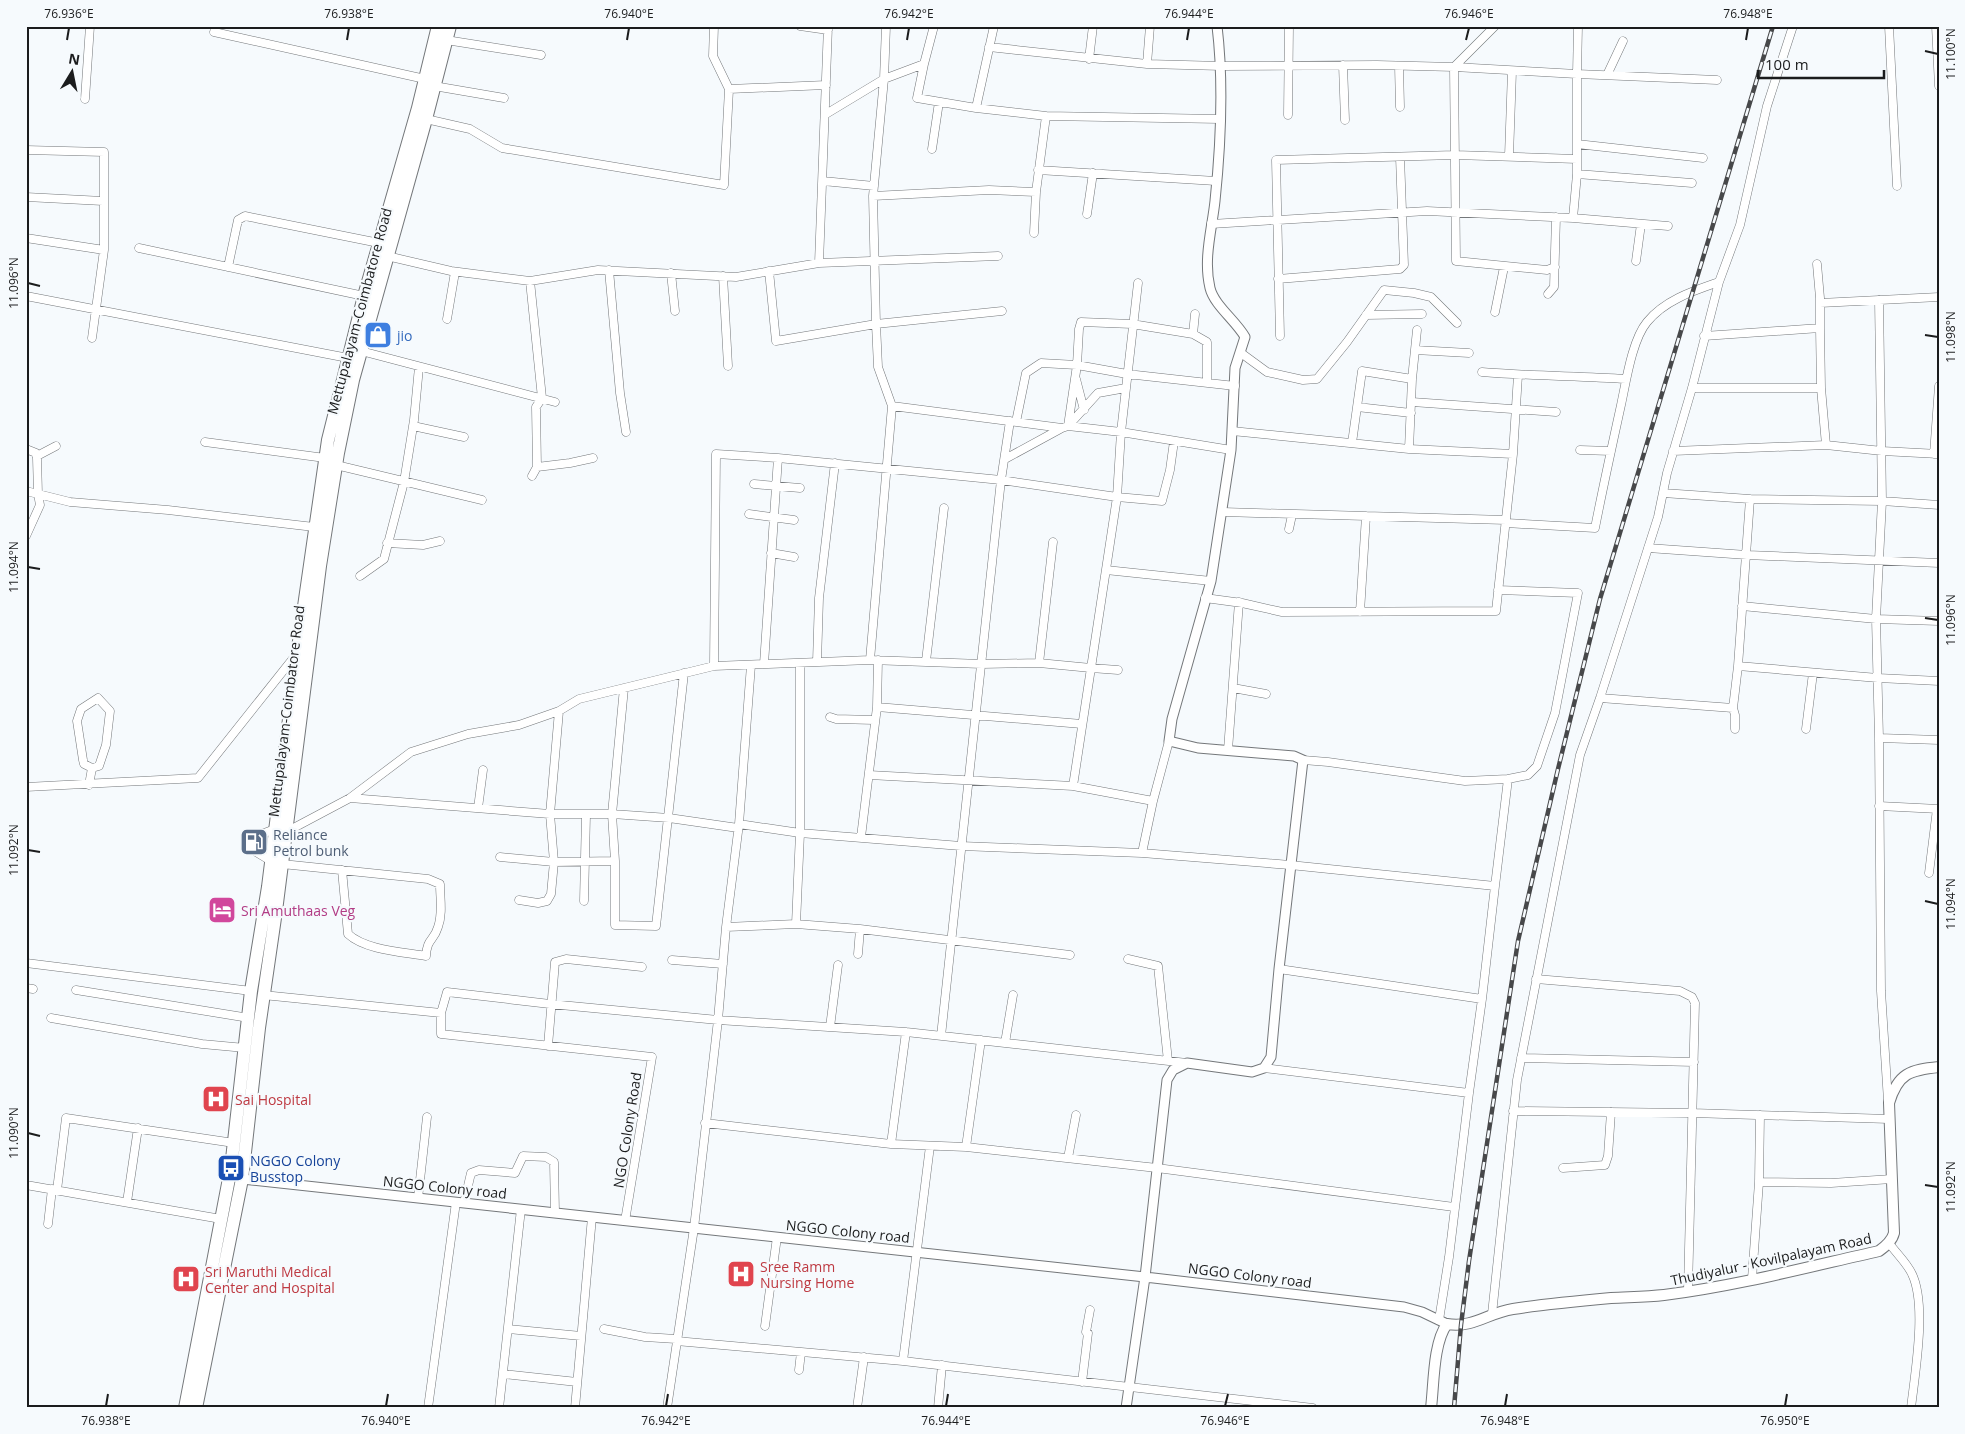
<svg xmlns="http://www.w3.org/2000/svg" width="1965" height="1434" viewBox="0 0 1965 1434" font-family="'Open Sans',sans-serif">
<style>
.lines{fill:none;stroke-linecap:round;stroke-linejoin:round}
.minor-casing{stroke:#74777a;stroke-width:9}
.tertiary-casing{stroke:#74777a;stroke-width:11}
.secondary-casing{stroke:#74777a;stroke-width:12}
.trunk-casing{stroke:#74777a;stroke-width:14}
.minor{stroke:#fff;stroke-width:8}
.tertiary{stroke:#fff;stroke-width:9}
.secondary{stroke:#fff;stroke-width:10}
.trunk{stroke:#fff;stroke-width:12}
.rail-casing{stroke:#47484a;stroke-width:4.5}
.rail{stroke:#f6fafd;stroke-width:2.5;stroke-dasharray:8;stroke-linecap:butt}
.ticks{fill:none;stroke:#1b1c1d;stroke-width:2}
.labels{text-anchor:middle;dominant-baseline:central;stroke-width:4.5;stroke-linejoin:round;paint-order:stroke}
.street-label{font-size:14px;fill:#1b1c1d;stroke:#f6fafd}
.shop-label{font-size:14px;fill:#366cbe;stroke:#f6fafd;text-anchor:start}
.service-label{font-size:14px;fill:#4e5e75;stroke:#f6fafd;text-anchor:start}
.hotel-label{font-size:14px;fill:#b23c85;stroke:#f6fafd;text-anchor:start}
.health-label{font-size:14px;fill:#be3a42;stroke:#f6fafd;text-anchor:start}
.transit-label{font-size:14px;fill:#164399;stroke:#f6fafd;text-anchor:start}
.neatline{fill:none;stroke:#1b1c1d;stroke-width:2}
.ticks-label{font-size:12px;text-anchor:middle;fill:#1b1c1d}
</style>
<rect width="100%" height="100%" fill="#f6fafd"/>
<g class="lines">
<defs>
<path id="minor" d="M 800,26 L 828,30
M 1495,26 L 1454,67 L 1456,261 L 1547,270 L 1555,267
M 1578,26 L 1577,74 L 1717,80
M 1889,26 L 1897,186
M 1936,26 L 1939,86
M 214,32 L 425,79
M 446,40 L 541,55
M 989,47 L 1147,64 L 1222,66 L 1377,65 L 1454,67 L 1577,74 L 1577,174 L 1573,218 L 1427,211 L 1211,224
M 1089,59 L 1093,26
M 924,64 L 934,26
M 1147,64 L 1150,26
M 1343,65 L 1345,120
M 1399,66 L 1400,107
M 1607,75 L 1623,41
M 434,86 L 504,98
M 729,89 L 826,85
M 85,99 L 90,26
M 976,108 L 994,26
M 826,114 L 884,79 L 924,64 L 917,98 L 976,108 L 1046,116 L 1036,192 L 989,190 L 873,196 L 876,324 L 1002,311
M 1288,115 L 1289,26
M 1046,116 L 1220,119
M 426,119 L 470,129 L 502,148 L 724,185 L 729,89 L 713,56 L 714,26
M 1577,144 L 1703,158
M 932,149 L 939,102
M 26,150 L 104,152 L 104,250 L 92,338
M 1509,156 L 1512,71
M 1038,170 L 1216,181
M 1577,174 L 1692,183
M 823,181 L 874,186
M 873,196 L 884,79 L 886,26
M 26,197 L 103,201
M 1087,214 L 1093,173
M 1573,218 L 1668,226
M 1034,233 L 1036,192
M 26,238 L 104,250
M 139,248 L 364,296
M 387,256 L 451,271 L 530,281 L 598,270 L 736,277 L 819,263 L 828,26
M 1636,261 L 1641,224
M 819,263 L 998,256
M 1817,264 L 1820,298 L 1820,328
M 228,267 L 238,220 L 245,216 L 379,243
M 609,270 L 620,393 L 626,432
M 769,271 L 776,341 L 876,324 L 878,367 L 892,406 L 870,660
M 671,273 L 675,311
M 723,276 L 728,366
M 1278,279 L 1400,269 L 1404,265 L 1400,157
M 530,281 L 542,398 L 536,407 L 537,467 L 570,463 L 593,458
M 1138,283 L 1121,432 L 1117,497 L 1162,501 L 1170,470 L 1174,441
M 1548,294 L 1554,287 L 1556,217
M 26,296 L 348,358
M 1879,300 L 1882,501 L 1876,619 L 1879,738 L 1881,991 L 1888,1101
M 1820,303 L 1939,297
M 1495,312 L 1504,267
M 1366,315 L 1422,314
M 447,319 L 455,272
M 1193,334 L 1195,314
M 1280,336 L 1276,160 L 1455,155 L 1577,159
M 1704,336 L 1820,328 L 1821,388 L 1826,445 L 1882,451 L 1939,454
M 1415,350 L 1469,353
M 361,351 L 555,402
M 1241,353 L 1267,372 L 1303,380 L 1317,379 L 1347,342 L 1384,290 L 1414,293 L 1431,297 L 1457,323
M 1482,372 C 1530,376 1578,376 1626,379
M 1076,379 L 1084,410
M 1692,388 L 1821,388
M 1412,402 L 1556,412
M 892,406 L 1062,428 L 1068,426 L 1121,432 L 1231,450
M 1357,407 L 1411,413
M 1016,422 L 1026,373 L 1041,363 L 1077,365 L 1127,374 L 1235,386
M 413,426 L 464,437
M 1068,426 L 1077,365 L 1079,329 L 1081,322 L 1132,324 L 1193,334 L 1207,342 L 1207,382
M 1068,426 L 1098,393 L 1126,388
M 205,442 L 325,458
M 1352,443 L 1362,371 L 1412,379
M 26,449 L 36,453 L 37,458 L 38,494 L 70,502 L 168,510 L 314,527
M 1409,449 L 1412,379 L 1417,330
M 1580,450 L 1611,451
M 1673,451 L 1826,445
M 1513,454 L 1518,375
M 1934,454 L 1939,386
M 37,456 L 56,446
M 1005,459 L 1062,428
M 336,465 L 482,500
M 532,476 L 537,467
M 754,484 L 800,488
M 26,491 L 38,494 L 40,505 L 26,536
M 1663,493 L 1750,499 L 1882,501 L 1939,505
M 1750,499 L 1738,666 L 1878,678 L 1939,681
M 1223,512 L 1506,520
M 749,514 L 794,520
M 1506,523 L 1595,528 C 1603,487 1612,446 1621,405 C 1626,382 1632,340 1647,322 C 1665,300 1693,291 1719,282
M 1289,529 L 1292,515
M 387,543 L 423,545 L 440,541
M 1648,548 L 1747,555 L 1939,563
M 771,553 L 794,557
M 1106,570 L 1211,581
M 360,576 L 384,559 L 404,482 L 414,420 L 419,367
M 1498,590 L 1578,593 L 1555,713 L 1537,766 L 1528,775 L 1508,779
M 1205,598 L 1242,603 L 1282,612 L 1496,611 L 1513,454 L 1409,449 L 1232,431
M 1742,606 L 1876,619 L 1939,621
M 1360,612 L 1366,516
M 926,661 L 944,508
M 817,662 L 819,598 L 835,463
M 1039,663 L 1053,542
M 764,664 L 778,458
M 714,666 L 870,660 L 982,664 L 1039,663 L 1091,668 L 1117,497 L 1001,480 L 1010,421
M 624,688 L 612,814 L 615,861 L 615,925 L 656,926 L 684,673
M 1233,688 L 1266,694
M 1600,698 L 1733,708
M 877,707 L 1082,724
M 559,711 L 550,814 L 554,862 L 615,861
M 830,717 L 836,719 L 874,720
M 1735,729 L 1735,715 L 1733,708 L 1738,666
M 1806,729 L 1813,673
M 1879,738 L 1939,740
M 1228,750 L 1239,602
M 1303,760 L 1328,762 L 1465,781 L 1508,779 L 1495,886
M 869,775 L 1073,786 L 1153,801
M 89,785 L 92,768 L 84,764 L 83,760 L 77,721 L 81,709 L 98,698 L 110,711 L 106,745 L 99,766 L 92,768
M 1073,786 L 1091,668 L 1118,670
M 26,787 L 198,778 L 295,656
M 350,798 L 550,814 L 612,814 L 669,818 L 738,828
M 1879,806 L 1939,809
M 478,808 L 483,770
M 739,824 L 751,665
M 286,832 L 350,798 L 411,752 L 468,734 L 519,725 L 559,711 L 579,699 L 714,666 L 716,454 L 778,458 L 1001,480 L 941,1036
M 861,837 L 877,707 L 878,660
M 1142,853 L 1153,801 L 1169,741
M 500,857 L 554,862 L 551,894 L 547,901 L 538,903 L 519,900
M 271,861 L 256,852 L 259,835 L 275,829
M 282,864 L 428,879 L 440,884 C 440,899 443,913 438,927 C 434,941 427,938 426,956 C 403,952 365,950 348,934 L 342,870
M 1929,873 L 1937,809
M 584,901 L 586,815
M 796,924 L 800,833 L 800,663
M 726,927 L 796,924 L 860,929 L 1070,955
M 858,954 L 860,929
M 1128,959 L 1158,966 L 1168,1061
M 672,960 L 723,964
M 26,963 L 251,991
M 1536,979 L 1680,991 L 1692,997 L 1695,1003 L 1688,1291
M 26,988 L 33,989
M 76,990 L 249,1018
M 263,995 L 441,1013
M 51,1018 L 202,1044 L 245,1048
M 830,1027 L 838,965
M 1005,1043 L 1013,995
M 548,1046 L 555,962 L 566,959 L 642,967
M 1521,1058 L 1694,1062
M 1264,1068 L 1469,1093 L 1449,1257 L 1439,1320
M 1469,1093 L 1482,999
M 1513,1111 L 1692,1113 L 1889,1119
M 705,1123 L 891,1144 L 966,1147 L 1157,1168 L 1454,1207
M 891,1144 L 906,1032
M 966,1147 L 981,1040
M 1068,1158 L 1076,1115
M 1563,1168 L 1605,1165 L 1608,1156 L 1611,1112
M 1759,1182 L 1831,1183 L 1892,1179
M 26,1185 L 221,1219
M 57,1190 L 66,1118 L 234,1143
M 418,1198 L 427,1117
M 127,1202 L 138,1128
M 464,1203 L 471,1173 L 479,1170 L 515,1173 L 523,1156 L 546,1157 L 554,1162 L 555,1213
M 625,1221 L 652,1057 L 441,1034 L 441,1013 L 447,992 L 550,1004 L 718,1020 L 726,927 L 739,824 L 800,833 L 961,846 L 1142,853 L 1290,865 L 1495,886 L 1482,999 L 1279,969
M 48,1224 L 52,1189
M 1889,1243 C 1896,1253 1907,1263 1912,1274 C 1927,1305 1915,1373 1911,1408
M 1752,1279 L 1759,1182 L 1760,1115
M 1492,1314 L 1517,1080 L 1580,755 L 1600,698 L 1658,517 L 1667,473 L 1692,388 L 1719,282 L 1740,225 L 1767,106 L 1793,26
M 765,1326 L 777,1237
M 508,1329 L 581,1336
M 604,1329 L 645,1337 L 676,1339
M 676,1341 L 903,1361 L 1313,1408
M 903,1361 L 930,1146
M 799,1370 L 801,1352
M 503,1374 L 577,1382
M 1082,1382 L 1088,1333 L 1086,1332 L 1090,1310
M 428,1408 L 456,1202
M 499,1408 L 521,1209
M 575,1408 L 592,1217
M 667,1408 L 694,1228 L 718,1020 L 906,1032 L 1187,1063
M 857,1408 L 864,1357
M 938,1408 L 942,1365"/>
<path id="tertiary" d="M 242,1179 L 1145,1277 L 1404,1307 L 1422,1312 L 1447,1324
M 1126,1408 L 1145,1277 L 1167,1080 L 1173,1070 L 1187,1063 L 1252,1072 L 1264,1068 L 1271,1057 L 1279,969 L 1303,760 L 1294,756 L 1198,748 L 1169,741 L 1172,719 L 1211,581 L 1231,450 L 1235,368 L 1245,337 C 1236,321 1214,305 1210,288 C 1203,259 1212,229 1215,201 C 1221,143 1224,84 1217,26"/>
<path id="secondary" d="M 1431,1408 C 1434,1384 1433,1343 1447,1324 C 1475,1328 1487,1313 1513,1309 C 1545,1304 1578,1301 1611,1298 C 1628,1297 1646,1297 1664,1295 C 1736,1286 1808,1267 1879,1251 C 1886,1246 1892,1241 1894,1233 L 1889,1103 C 1898,1073 1910,1070 1939,1067"/>
<path id="trunk" d="M 185,1408 L 231,1168 L 251,991 L 268,887 L 297,655 L 328,440 L 364,296 L 418,108 L 438,26
M 196,1408 L 242,1179 L 259,1028 L 276,911 L 320,566 L 338,453 L 353,380 L 426,119 L 450,26"/>
</defs>
<use href="#minor" class="minor-casing"/>
<use href="#tertiary" class="tertiary-casing"/>
<use href="#secondary" class="secondary-casing"/>
<use href="#trunk" class="trunk-casing"/>
<use href="#minor" class="minor"/>
<use href="#tertiary" class="tertiary"/>
<use href="#secondary" class="secondary"/>
<use href="#trunk" class="trunk"/>
<defs>
<path id="rail" d="M 1454,1408 L 1461,1325 L 1469,1261 L 1518,941 L 1558,769 L 1600,599 L 1773,26"/>
</defs>
<use href="#rail" class="rail-casing"/>
<use href="#rail" class="rail"/>
</g>
<path class="ticks" d="M 67,40 L 69,28M 347,40 L 349,28M 627,40 L 629,28M 907,40 L 909,28M 1187,40 L 1189,28M 1466,40 L 1469,28M 1746,40 L 1748,28M 1925,51 L 1938,54M 28,283 L 40,286M 1925,335 L 1938,337M 28,567 L 40,569M 1925,618 L 1938,620M 28,850 L 40,852M 1925,901 L 1938,904M 28,1133 L 40,1136M 1925,1185 L 1938,1187M 106,1406 L 108,1394M 386,1406 L 388,1394M 666,1406 L 668,1394M 946,1406 L 948,1394M 1225,1406 L 1228,1394M 1505,1406 L 1507,1394M 1785,1406 L 1787,1394"/>
<defs>
<symbol id="shop-square" viewBox="-11 -11 22 22"><rect x="-9" y="-9" width="18" height="18" rx="4" fill="#3f7fe0" stroke="#f6fafd"/><path d="M-5-2.5h2.3a2.7 3.5 0 0 1 5.4 0H5L5.5 6h-11ZM-1.5-2.5h3a1.5 2.3 0 0 0-3 0Z" fill="#fff"/></symbol>
<symbol id="fuel-square" viewBox="-11 -11 22 22"><rect x="-9" y="-9" width="18" height="18" rx="4" fill="#5c6f8a" stroke="#f6fafd"/><path d="M-5.5-6h7V0h2V4h1.3V-2.5L3-4.5l.8-.8L6-3V5H2.5V1h-1V6h-7ZM-4.2-4.7v3.2H.2V-4.7Z" fill="#fff"/></symbol>
<symbol id="hotel-square" viewBox="-11 -11 22 22"><rect x="-9" y="-9" width="18" height="18" rx="4" fill="#d1479c" stroke="#f6fafd"/><path d="M-6-4.5h1.5V1H6V5H4.5V3h-9V5H-6ZM-4 0a1.8 1.8 0 1 1 3.6 0ZM.5 0V-2.5h3Q6-2.5 6 0Z" fill="#fff"/></symbol>
<symbol id="hospital-square" viewBox="-11 -11 22 22"><rect x="-9" y="-9" width="18" height="18" rx="4" fill="#e0444e" stroke="#f6fafd"/><path d="M-5-5h3v3.5h4V-5h3V5h-3V1.5h-4V5h-3Z" fill="#fff"/></symbol>
<symbol id="bus-square" viewBox="-11 -11 22 22"><rect x="-9" y="-9" width="18" height="18" rx="4" fill="#1a4fb4" stroke="#f6fafd"/><path d="M-5-6H5V4H4V6H2V4H-2V6H-4V4H-5ZM-3.5-4V0h7V-4ZM-3.5 1.2v1.5H-2V1.2ZM2 1.2v1.5H3.5V1.2Z" fill="#fff"/></symbol>
</defs>
<g fill-rule="evenodd">
<use href="#shop-square" x="362" y="319" width="32" height="32"/>
<use href="#fuel-square" x="238" y="826" width="32" height="32"/>
<use href="#hotel-square" x="206" y="894" width="32" height="32"/>
<use href="#hospital-square" x="200" y="1083" width="32" height="32"/>
<use href="#bus-square" x="215" y="1152" width="32" height="32"/>
<use href="#hospital-square" x="725" y="1258" width="32" height="32"/>
<use href="#hospital-square" x="170" y="1263" width="32" height="32"/>
</g>
<g class="labels">
<g class="street-label">
<text transform="translate(359 311) rotate(-75)">Mettupalayam-Coimbatore Road</text>
<text transform="translate(286 711) rotate(-83)">Mettupalayam-Coimbatore Road</text>
<text transform="translate(627 1130) rotate(-81)">NGO Colony Road</text>
<text transform="translate(445 1187) rotate(6)">NGGO Colony road</text>
<text transform="translate(848 1231) rotate(6)">NGGO Colony road</text>
<text transform="translate(1771 1259) rotate(-12)">Thudiyalur - Kovilpalayam Road</text>
<text transform="translate(1250 1275) rotate(7)">NGGO Colony road</text>
</g>
<g class="shop-label">
<text x="397" y="335">jio</text>
</g>
<g class="service-label">
<text x="273" y="834">Reliance<tspan x="273" dy="16">Petrol bunk</tspan></text>
</g>
<g class="hotel-label">
<text x="241" y="910">Sri Amuthaas Veg</text>
</g>
<g class="health-label">
<text x="235" y="1099">Sai Hospital</text>
<text x="760" y="1266">Sree Ramm<tspan x="760" dy="16">Nursing Home</tspan></text>
<text x="205" y="1271">Sri Maruthi Medical<tspan x="205" dy="16">Center and Hospital</tspan></text>
</g>
<g class="transit-label">
<text x="250" y="1160">NGGO Colony<tspan x="250" dy="16">Busstop</tspan></text>
</g>
</g>
<rect width="1965" height="1434" fill="none" stroke="#f6fafd" stroke-width="55"/>
<g transform="translate(72 72) rotate(10)" stroke="#f6fafd" stroke-width="4" paint-order="stroke">
<path d="M0-4L9 19L0 12L-9 19Z" fill="#1b1c1d"/>
<text y="-8" font-size="14" font-weight="bold" text-anchor="middle" fill="#1b1c1d">N</text>
</g>
<path d="M1758 70v8h126v-8" fill="none" stroke="#1b1c1d" stroke-width="2.5"/>
<text x="1765" y="70" font-size="15" fill="#1b1c1d" stroke="#f6fafd" stroke-width="4" paint-order="stroke">100 m</text>
<rect x="28" y="28" width="1910" height="1378" class="neatline"/>
<g class="ticks-label">
<text x="69" y="18">76.936°E</text>
<text x="349" y="18">76.938°E</text>
<text x="629" y="18">76.940°E</text>
<text x="909" y="18">76.942°E</text>
<text x="1189" y="18">76.944°E</text>
<text x="1469" y="18">76.946°E</text>
<text x="1748" y="18">76.948°E</text>
<text transform="translate(1951 54) rotate(-90)" y="4">11.100°N</text>
<text transform="translate(14 283) rotate(-90)" y="4">11.096°N</text>
<text transform="translate(1951 337) rotate(-90)" y="4">11.098°N</text>
<text transform="translate(14 567) rotate(-90)" y="4">11.094°N</text>
<text transform="translate(1951 620) rotate(-90)" y="4">11.096°N</text>
<text transform="translate(14 850) rotate(-90)" y="4">11.092°N</text>
<text transform="translate(1951 904) rotate(-90)" y="4">11.094°N</text>
<text transform="translate(14 1133) rotate(-90)" y="4">11.090°N</text>
<text transform="translate(1951 1187) rotate(-90)" y="4">11.092°N</text>
<text x="106" y="1425">76.938°E</text>
<text x="386" y="1425">76.940°E</text>
<text x="666" y="1425">76.942°E</text>
<text x="946" y="1425">76.944°E</text>
<text x="1225" y="1425">76.946°E</text>
<text x="1505" y="1425">76.948°E</text>
<text x="1785" y="1425">76.950°E</text>
</g>
</svg>
